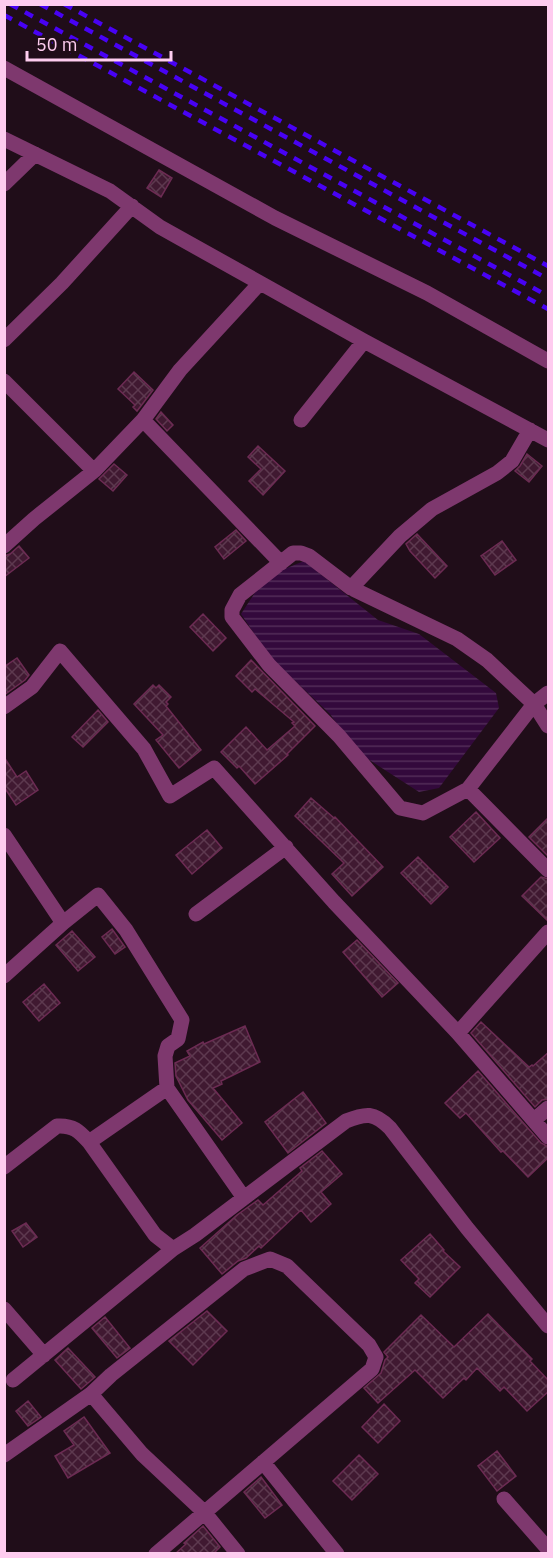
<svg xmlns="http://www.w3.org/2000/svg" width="553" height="1558" viewBox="0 0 553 1558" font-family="'IBM Plex Sans',sans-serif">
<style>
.water{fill:url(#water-rules)}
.building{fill:url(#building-cross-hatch);stroke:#6c2b53;stroke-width:1.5}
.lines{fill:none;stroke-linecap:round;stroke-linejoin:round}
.minor{stroke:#7e386e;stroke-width:15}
.rail{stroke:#4802f4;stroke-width:4.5;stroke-dasharray:9 8;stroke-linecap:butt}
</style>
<defs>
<pattern id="water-rules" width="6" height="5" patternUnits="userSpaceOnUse" patternTransform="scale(1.5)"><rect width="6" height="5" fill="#33093c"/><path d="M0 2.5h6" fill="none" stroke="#522c58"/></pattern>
<pattern id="building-cross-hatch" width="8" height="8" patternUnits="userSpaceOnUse" patternTransform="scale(1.5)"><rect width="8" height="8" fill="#401931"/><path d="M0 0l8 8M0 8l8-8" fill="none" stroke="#5d394f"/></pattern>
</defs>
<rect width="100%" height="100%" fill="#200d19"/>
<path class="water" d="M 304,561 L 378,620 L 419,634 L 496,693 L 499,708 L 439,788 L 419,792 L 357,752 L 330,714 L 270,657 L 241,614 L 265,577 Z"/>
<path class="building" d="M 159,170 L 172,178 L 161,197 L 147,188 Z
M 134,372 L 153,390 L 137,411 L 133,407 L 135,405 L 118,389 Z
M 161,412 L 173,425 L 167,431 L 156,419 Z
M 258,446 L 285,471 L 263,495 L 249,481 L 261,469 L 248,457 Z
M 527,454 L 542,466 L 529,482 L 515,471 L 520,466 Z
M 114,464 L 127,475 L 113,491 L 99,479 Z
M 236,530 L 246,541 L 224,559 L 215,547 Z
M 417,534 L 447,566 L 435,578 L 410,551 L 406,544 Z
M 502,541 L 516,560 L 495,575 L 481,556 Z
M 19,546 L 29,558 L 4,577 L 4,556 L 10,554 Z
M 203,614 L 226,638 L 213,651 L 190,627 Z
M 17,658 L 29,675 L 25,680 L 4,695 L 4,667 Z
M 251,660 L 315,726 L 287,754 L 288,755 L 255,784 L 239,766 L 237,768 L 221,752 L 246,727 L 267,750 L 295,726 L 292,723 L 294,722 L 255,689 L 252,692 L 236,676 Z
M 153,685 L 156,688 L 159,685 L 171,697 L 166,702 L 168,704 L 166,706 L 201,750 L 179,768 L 156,740 L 163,735 L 134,704 Z
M 98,710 L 108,722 L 83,747 L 72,737 Z
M 4,757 L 17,777 L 26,771 L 38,790 L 16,805 L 4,787 Z
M 311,798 L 334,818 L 335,817 L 383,867 L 352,896 L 332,874 L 344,863 L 295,816 Z
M 476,812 L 500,838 L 474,862 L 450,837 Z
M 549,817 L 549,857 L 529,837 Z
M 207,830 L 222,848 L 192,874 L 176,855 Z
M 418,857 L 448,887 L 431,904 L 401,873 Z
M 541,877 L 549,879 L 549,922 L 522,896 Z
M 112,929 L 125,947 L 115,954 L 102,937 Z
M 72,931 L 95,957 L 78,971 L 56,945 Z
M 357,940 L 398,983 L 382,997 L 343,952 Z
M 44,984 L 60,1003 L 39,1021 L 23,1002 Z
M 481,1022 L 529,1067 L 532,1065 L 533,1066 L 549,1052 L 549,1099 L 542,1100 L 535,1107 L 471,1033 Z
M 245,1026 L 260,1062 L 221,1081 L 222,1084 L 213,1088 L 242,1123 L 222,1140 L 188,1100 L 176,1076 L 175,1063 L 190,1056 L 187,1051 L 203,1042 L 204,1044 Z
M 478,1071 L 541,1143 L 549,1147 L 549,1157 L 528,1177 L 503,1151 L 501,1152 L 466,1113 L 460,1118 L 445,1103 Z
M 303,1092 L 326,1123 L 288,1153 L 265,1122 Z
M 322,1151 L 342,1174 L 321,1192 L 331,1204 L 311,1222 L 301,1210 L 261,1248 L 259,1246 L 246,1258 L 238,1261 L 222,1274 L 200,1248 L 237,1215 L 258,1200 L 263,1205 L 302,1171 L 300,1168 Z
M 26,1223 L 37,1237 L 23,1247 L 12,1231 Z
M 430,1234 L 444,1250 L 443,1251 L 460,1267 L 430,1297 L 415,1283 L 419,1279 L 401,1260 Z
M 207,1311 L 227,1331 L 193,1365 L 169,1341 Z
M 488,1314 L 532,1359 L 530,1361 L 549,1381 L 549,1391 L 527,1411 L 504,1387 L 500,1391 L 477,1368 L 466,1380 L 464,1378 L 443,1398 L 415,1370 L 378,1403 L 364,1388 L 381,1373 L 385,1360 L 388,1357 L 384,1352 L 421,1315 L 454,1347 Z
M 105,1317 L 130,1348 L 117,1358 L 92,1328 Z
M 68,1348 L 95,1377 L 81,1389 L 55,1360 Z
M 28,1401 L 41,1417 L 28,1426 L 16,1411 Z
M 384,1404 L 400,1421 L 378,1443 L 362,1427 Z
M 84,1417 L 110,1453 L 68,1478 L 55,1456 L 74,1445 L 64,1431 Z
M 497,1451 L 516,1476 L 497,1491 L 478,1466 Z
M 359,1455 L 378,1474 L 352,1500 L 333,1481 Z
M 261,1477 L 282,1505 L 265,1518 L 244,1492 Z
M 203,1526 L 220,1547 L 213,1554 L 175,1554 L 186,1544 L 184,1543 Z"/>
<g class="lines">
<path class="minor" d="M 4,68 L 275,218 L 427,293 L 548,361
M 4,139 L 110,191 L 160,227 L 364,341 L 548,440
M 4,184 L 35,154
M 4,340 L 62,283 L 132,206
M 4,381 L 94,471
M 143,420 L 281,563
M 301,420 L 364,341
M 4,546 L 34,519 L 94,471 L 143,420 L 180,370 L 260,283
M 351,588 L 400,536 L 432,509 L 497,473 L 512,461 L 530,430
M 548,693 L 534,704 L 468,789 L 423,813 L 400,808 L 339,736 L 269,665 L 232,617 L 232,610 L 240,595 L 293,553 L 301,553 L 309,556 L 351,588 L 457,639 L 487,660 L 534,704 L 548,726
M 4,707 L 32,687 L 60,651 L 144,749 L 170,796 L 214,768 L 334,902 L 458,1033 L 548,932
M 468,789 L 548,870
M 4,835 L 63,923
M 196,914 L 286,847
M 4,976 L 63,923 L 98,895 L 126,930 L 182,1020 L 178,1039 L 168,1046 L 165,1056 L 167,1088 L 89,1142
M 458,1033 L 548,1137
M 167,1088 L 244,1198
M 534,1120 L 548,1108
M 4,1167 L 57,1126 C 73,1125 79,1131 89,1142 L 155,1235 L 173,1249 L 195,1235 L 346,1121 C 366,1113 374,1112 390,1128 L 467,1228 L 548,1326
M 4,1309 L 44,1355
M 13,1380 L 173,1249
M 91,1394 L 142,1454 L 204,1512 L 238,1554
M 4,1455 L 91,1394 L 111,1375 L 244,1269 L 270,1259 L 287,1266 L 369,1345 L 376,1357 L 372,1369 L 156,1554
M 263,1462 L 337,1554
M 504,1499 L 548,1549"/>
<path class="rail" d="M 10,4 L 548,296
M 40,4 L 548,279
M 64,4 L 548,266
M 4,15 L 548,309"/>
</g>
<rect width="553" height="1558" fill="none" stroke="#feccef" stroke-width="12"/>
<path d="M27 51v9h144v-9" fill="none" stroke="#feccef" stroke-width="3"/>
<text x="36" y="51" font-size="18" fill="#feccef" stroke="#200d19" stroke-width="4.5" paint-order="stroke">50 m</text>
</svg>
